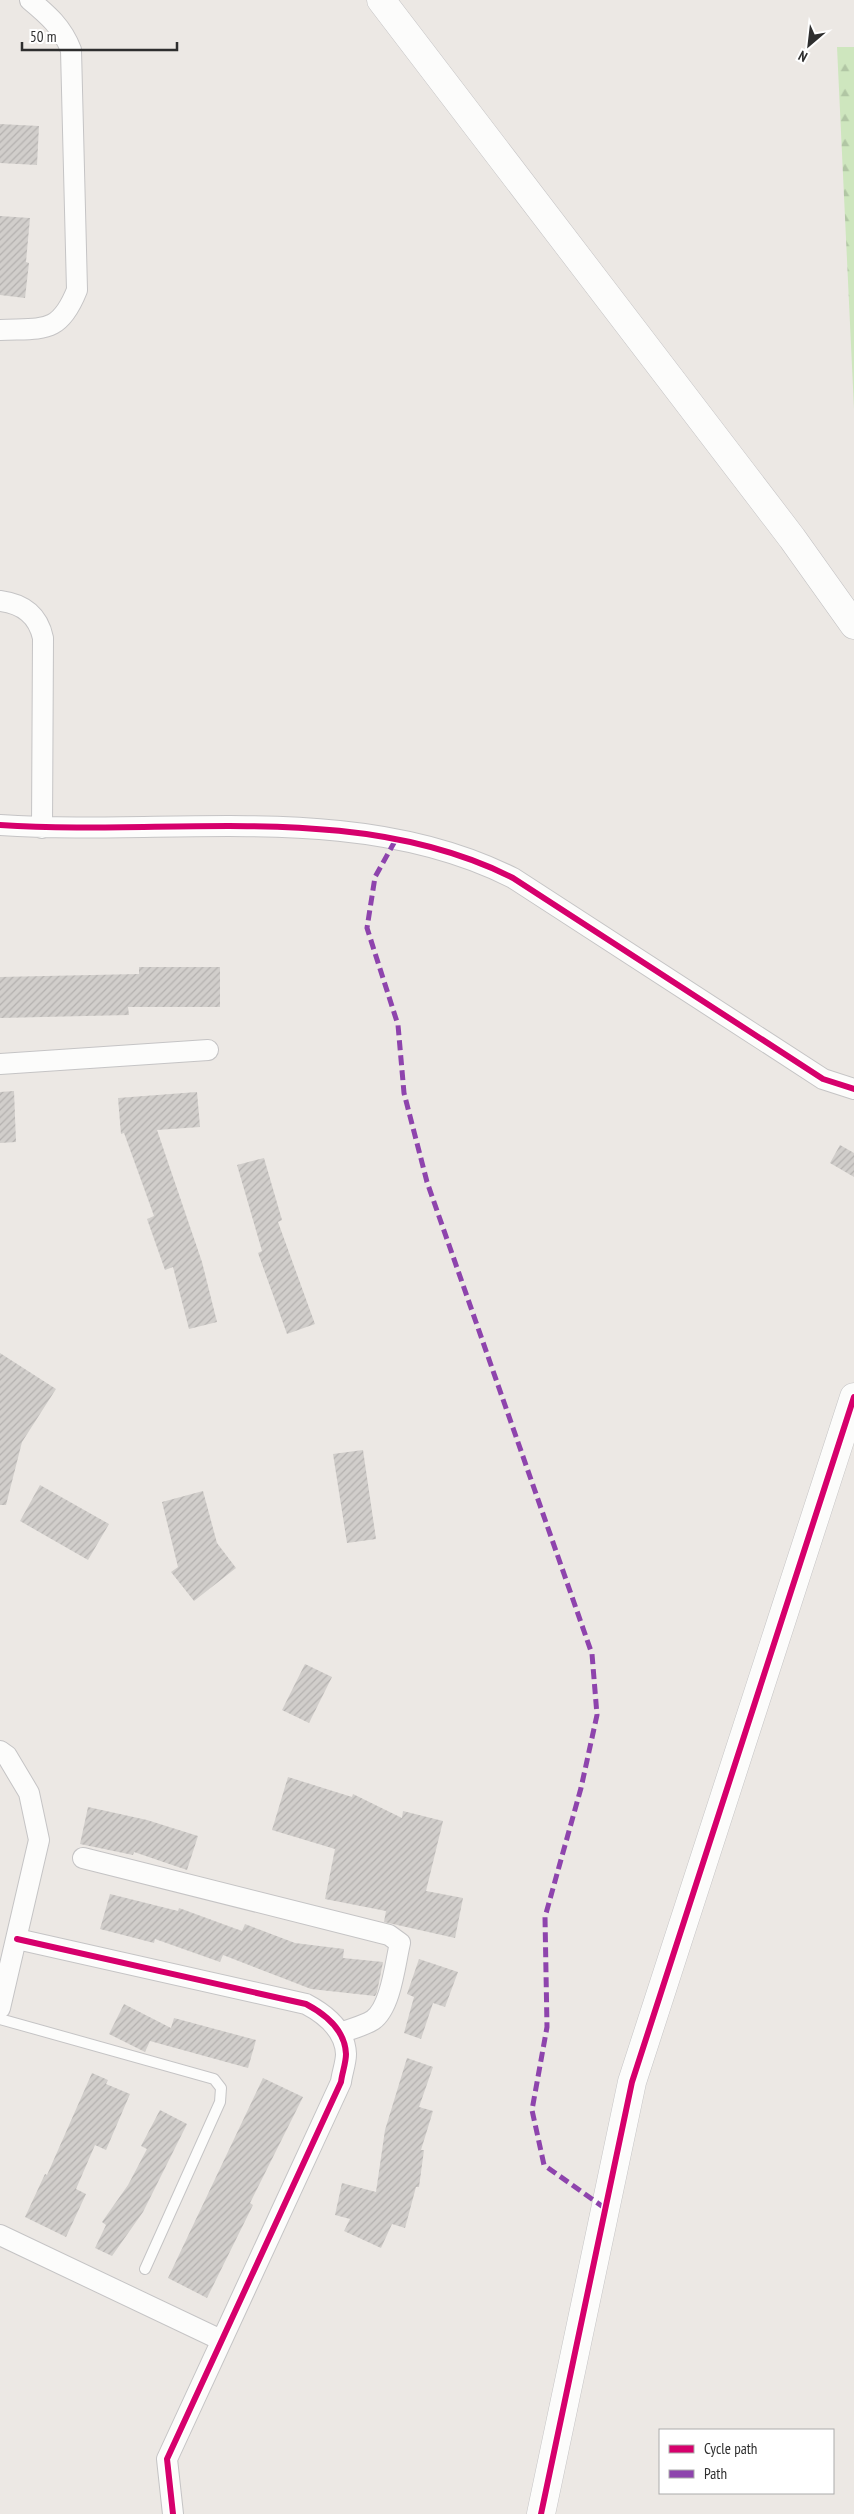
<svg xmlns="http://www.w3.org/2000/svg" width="854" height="2514" viewBox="0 0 854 2514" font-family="'PT Sans Narrow',sans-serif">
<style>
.forest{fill:url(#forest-firs)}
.building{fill:url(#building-hatch)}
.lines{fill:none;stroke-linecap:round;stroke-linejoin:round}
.lane-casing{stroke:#c5c4c5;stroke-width:12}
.street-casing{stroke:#c5c4c5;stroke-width:22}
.secondary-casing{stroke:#c5c4c5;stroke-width:29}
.lane{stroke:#fcfcfb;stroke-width:10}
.street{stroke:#fcfcfb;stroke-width:20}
.secondary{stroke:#fcfcfb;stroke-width:28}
.quiet{stroke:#8e44ad;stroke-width:5;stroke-dasharray:10 5;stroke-linecap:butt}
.cycleway-casing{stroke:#fff;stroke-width:9}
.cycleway{stroke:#d6006c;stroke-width:6}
</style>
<defs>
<pattern id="forest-firs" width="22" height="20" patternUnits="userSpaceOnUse" patternTransform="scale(1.25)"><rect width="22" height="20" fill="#cee6be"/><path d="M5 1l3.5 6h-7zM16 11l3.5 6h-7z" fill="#b1c6a4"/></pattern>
<pattern id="building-hatch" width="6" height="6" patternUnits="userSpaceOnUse" patternTransform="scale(1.25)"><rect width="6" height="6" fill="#d1cecb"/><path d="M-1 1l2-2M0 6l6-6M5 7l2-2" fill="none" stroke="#b4b1af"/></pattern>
</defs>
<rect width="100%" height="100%" fill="#ece8e4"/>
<path class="forest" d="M 837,47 L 854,47 L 854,409 Z"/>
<path class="building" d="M 0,124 L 39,126 L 37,165 L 0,163 Z
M 0,216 L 30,218 L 26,262 L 29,263 L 25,298 L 0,295 Z
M 139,967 L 220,967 L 220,1007 L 128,1007 L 129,1015 L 0,1018 L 0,977 L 139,974 Z
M 14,1091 L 16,1142 L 0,1143 L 0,1092 Z
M 197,1092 L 200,1127 L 157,1130 L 202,1262 L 217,1322 L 189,1329 L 173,1267 L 165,1270 L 147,1219 L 154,1216 L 124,1133 L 121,1134 L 118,1098 Z
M 840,1145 L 854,1153 L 854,1177 L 830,1163 Z
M 264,1158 L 282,1220 L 278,1222 L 315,1324 L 287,1334 L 258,1253 L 262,1251 L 237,1165 Z
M 0,1353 L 56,1389 L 22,1442 L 6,1505 L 0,1505 Z
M 363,1450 L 376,1539 L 347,1543 L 333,1454 Z
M 40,1485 L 109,1524 L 88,1560 L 20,1521 Z
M 203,1491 L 217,1543 L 236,1568 L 194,1601 L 171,1572 L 178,1567 L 162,1502 Z
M 305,1664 L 332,1677 L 309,1723 L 282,1710 Z
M 288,1777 L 352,1797 L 353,1794 L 402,1818 L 403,1811 L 443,1821 L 426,1891 L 463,1898 L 455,1938 L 384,1922 L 386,1911 L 325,1899 L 335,1849 L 272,1830 Z
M 88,1807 L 147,1820 L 198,1836 L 187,1870 L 134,1852 L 133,1855 L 80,1844 Z
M 110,1894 L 178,1911 L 179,1908 L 242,1931 L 245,1924 L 295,1943 L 344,1949 L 343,1958 L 383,1962 L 377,1992 L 375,1996 L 311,1989 L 223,1955 L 220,1962 L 155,1939 L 154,1943 L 100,1929 Z
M 419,1959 L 458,1972 L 445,2007 L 433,2003 L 421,2039 L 404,2033 L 414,1997 L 407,1994 Z
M 124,2004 L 171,2028 L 174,2018 L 256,2040 L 248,2068 L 150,2041 L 145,2052 L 109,2034 Z
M 407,2058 L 433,2067 L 419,2107 L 433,2111 L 421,2150 L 424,2150 L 419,2187 L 416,2187 L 405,2228 L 392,2224 L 381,2248 L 344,2231 L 350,2219 L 335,2215 L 342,2183 L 376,2192 L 385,2130 Z
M 92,2073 L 108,2080 L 106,2084 L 130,2094 L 106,2150 L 95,2145 L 76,2189 L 86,2194 L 66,2237 L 25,2217 L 45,2174 L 47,2175 Z
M 263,2078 L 303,2097 L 250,2203 L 253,2205 L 207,2298 L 168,2278 Z
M 160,2110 L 187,2124 L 143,2212 L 112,2256 L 95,2248 L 106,2225 L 102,2222 L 128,2185 L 147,2149 L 141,2146 Z"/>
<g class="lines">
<defs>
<path id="lane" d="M 0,2019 L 214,2079 L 221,2088 L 220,2102 L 145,2269"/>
<path id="street" d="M 0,330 C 43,328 59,335 77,290 L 71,50 C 62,27 48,15 30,0
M 0,601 C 23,604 38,615 43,638 L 42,828
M 0,825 C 168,837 357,799 513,878 L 823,1079 L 854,1089
M 0,1064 L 208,1050
M 0,1751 L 7,1756 L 29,1793 L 39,1840 L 0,2008
M 83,1858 L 389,1935 L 400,1943 C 395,1964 391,2007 373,2020 C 364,2026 350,2029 340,2033
M 17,1939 L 306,2004 C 325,2014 345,2029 346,2054 C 346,2063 342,2073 341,2082 L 167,2459 L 173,2514
M 0,2235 L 221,2340"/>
<path id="secondary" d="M 381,0 L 792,538 L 854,625
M 541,2514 L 632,2082 L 854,1397"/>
</defs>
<use href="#lane" class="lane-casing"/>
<use href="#street" class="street-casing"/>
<use href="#secondary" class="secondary-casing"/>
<use href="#lane" class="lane"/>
<use href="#street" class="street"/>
<use href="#secondary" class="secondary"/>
<path class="quiet" d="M 395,841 L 375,877 L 367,928 L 398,1025 L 404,1093 L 427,1182 L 592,1654 L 597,1715 L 581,1788 L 545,1917 L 547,2027 L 532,2110 L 544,2165 L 606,2209"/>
<defs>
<path id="cycleway" d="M 0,825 C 168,837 357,799 513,878 L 823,1079 L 854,1089
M 17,1939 L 306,2004 C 325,2014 345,2029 346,2054 C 346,2063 342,2073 341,2082 L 167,2459 L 173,2514
M 541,2514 L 632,2082 L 854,1397"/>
</defs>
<use href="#cycleway" class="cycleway-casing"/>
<use href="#cycleway" class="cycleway"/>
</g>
<rect x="659" y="2429" width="175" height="65" fill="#ffffff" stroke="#ababab"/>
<rect x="669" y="2445" width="25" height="8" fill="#d6006c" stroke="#ababab"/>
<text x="704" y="2454" font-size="15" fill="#2e2e2e">Cycle path</text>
<rect x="669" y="2470" width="25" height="8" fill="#8e44ad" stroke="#ababab"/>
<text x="704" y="2479" font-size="15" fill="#2e2e2e">Path</text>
<g transform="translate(809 45) rotate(208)" stroke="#ffffff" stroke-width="4" paint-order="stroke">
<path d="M0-4L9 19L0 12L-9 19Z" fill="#2e2e2e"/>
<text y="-8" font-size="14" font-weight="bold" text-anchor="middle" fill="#2e2e2e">N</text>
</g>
<path d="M22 42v8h155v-8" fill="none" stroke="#2e2e2e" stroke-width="2.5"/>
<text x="30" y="42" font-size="15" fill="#2e2e2e" stroke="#ffffff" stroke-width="4" paint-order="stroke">50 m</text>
</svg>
